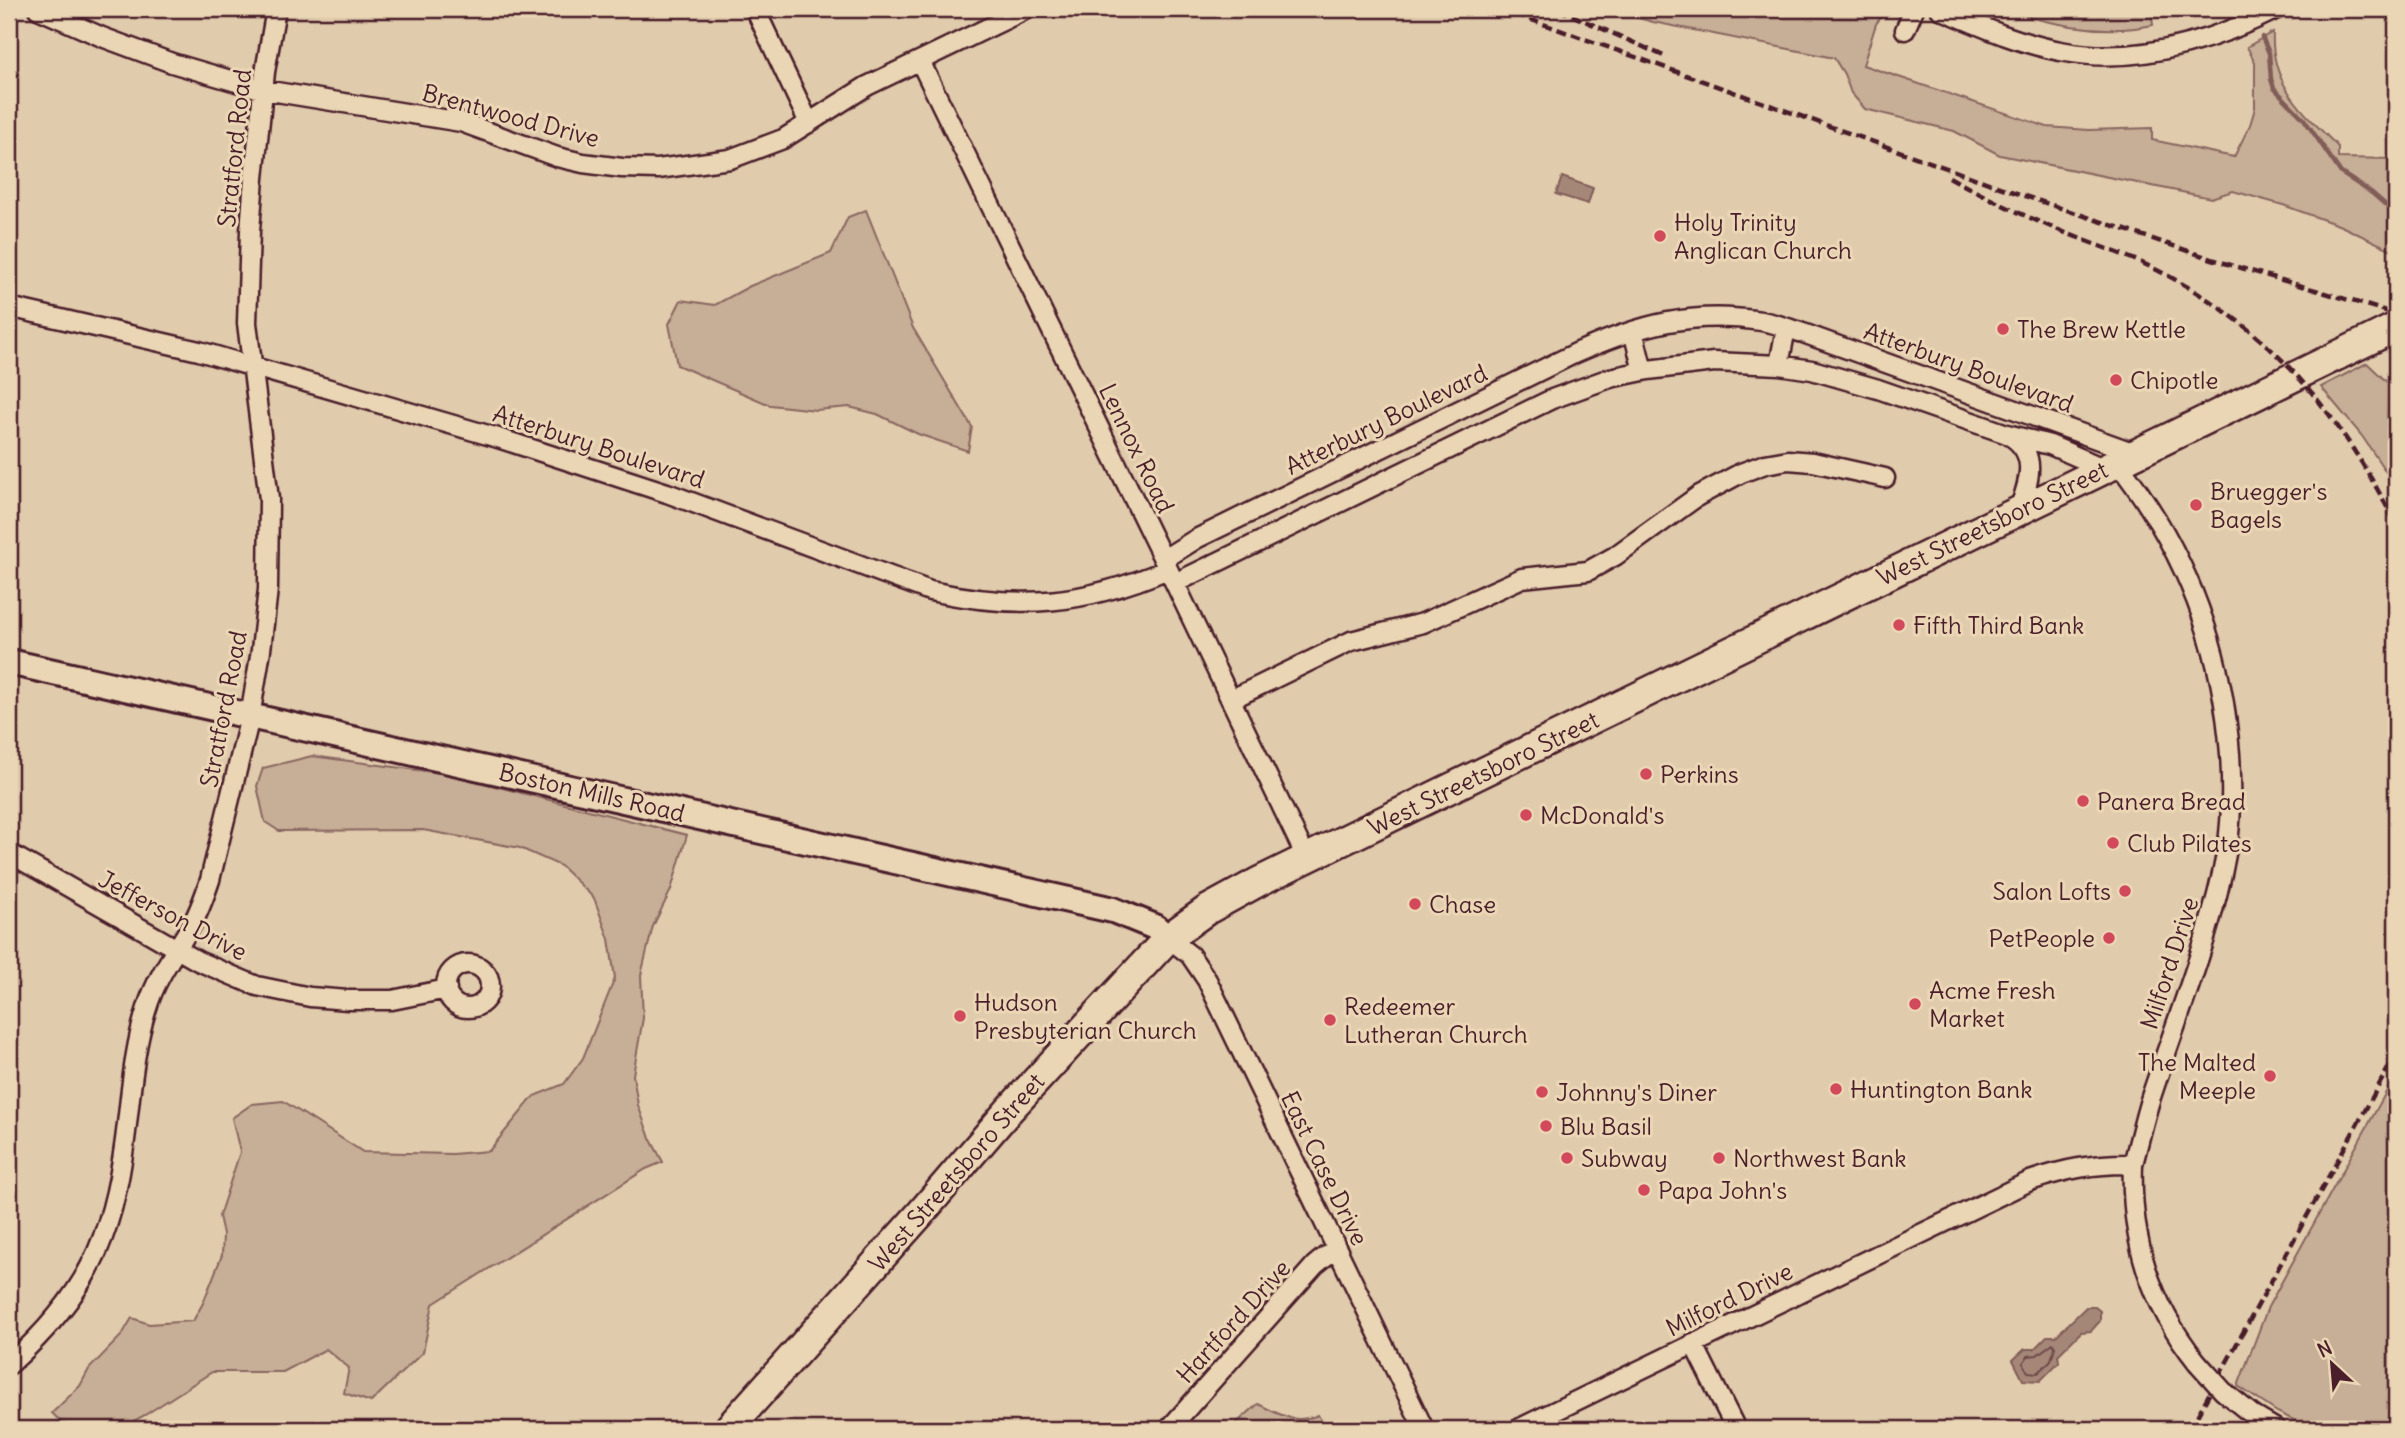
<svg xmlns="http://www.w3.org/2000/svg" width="2405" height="1438" viewBox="0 0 2405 1438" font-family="Delius,sans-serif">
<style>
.green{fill:#c7ae96;stroke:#886660;stroke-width:2}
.water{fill:#a58778;stroke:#815d59;stroke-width:2}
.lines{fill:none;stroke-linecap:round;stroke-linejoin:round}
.shore{stroke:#6e494a;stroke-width:2}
.stream{stroke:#815d59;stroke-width:4.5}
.street-casing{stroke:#4a1f2b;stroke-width:23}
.secondary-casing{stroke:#4a1f2b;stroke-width:30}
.primary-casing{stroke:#4a1f2b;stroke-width:33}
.street{stroke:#ead6b4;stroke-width:18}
.secondary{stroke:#ead6b4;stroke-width:24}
.primary{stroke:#ead6b4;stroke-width:28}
.rail{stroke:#4a1f2b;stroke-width:4.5;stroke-dasharray:10 5;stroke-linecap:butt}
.street-bridge-casing{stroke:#4a1f2b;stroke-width:23;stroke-linecap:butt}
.street-bridge{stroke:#ead6b4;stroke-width:18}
.poi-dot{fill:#d1495b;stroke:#ead6b4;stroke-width:2.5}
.labels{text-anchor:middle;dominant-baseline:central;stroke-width:6;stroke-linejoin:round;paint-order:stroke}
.street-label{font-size:24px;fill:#4a1f2b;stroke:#ead6b4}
.poi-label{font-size:24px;fill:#4a1f2b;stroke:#ead6b4;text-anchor:start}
</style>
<rect width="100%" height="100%" fill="#e0cbac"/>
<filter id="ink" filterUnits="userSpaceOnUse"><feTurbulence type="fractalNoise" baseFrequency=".0143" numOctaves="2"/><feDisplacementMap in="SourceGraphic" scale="14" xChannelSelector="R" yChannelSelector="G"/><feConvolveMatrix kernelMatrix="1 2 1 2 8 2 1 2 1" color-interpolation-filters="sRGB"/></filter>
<g filter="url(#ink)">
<path class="green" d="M 1605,9 L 1887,9 L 1876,24 L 1863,65 L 2047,127 L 2089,130 L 2152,128 L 2152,140 L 2234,157 L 2250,125 L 2255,108 L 2255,62 L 2247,47 L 2273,32 C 2270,86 2304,112 2338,147 L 2338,158 L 2396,159 L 2396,252 L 2341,226 L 2283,205 L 2233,191 L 2211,198 L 2000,155 L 1954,131 L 1865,109 L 1851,93 L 1844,74 L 1834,58 L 1653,22 Z
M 2025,9 L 2151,9 L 2153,25 C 2111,34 2069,28 2029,17 L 2024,13 Z
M 866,210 L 913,328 L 972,427 L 968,451 L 918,434 L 877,414 L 849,407 L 816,410 L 770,405 L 677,365 L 669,324 L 681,300 L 715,305 L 750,286 L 831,253 L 848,217 Z
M 2367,363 L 2388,383 L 2387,426 L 2396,454 L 2396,487 L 2362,436 L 2321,387 Z
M 312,756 L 447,774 L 687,835 L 671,890 L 653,926 L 641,975 L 643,1018 L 633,1075 L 638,1105 L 650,1138 L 663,1162 L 646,1169 L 433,1304 L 423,1352 L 371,1402 L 344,1393 L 349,1368 L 326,1349 L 283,1372 L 212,1372 L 145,1415 L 119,1429 L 87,1429 L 62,1423 L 52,1413 L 80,1386 L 89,1369 L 122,1335 L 132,1318 L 149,1324 L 193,1321 L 203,1303 L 222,1255 L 223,1234 L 219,1216 L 240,1152 L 232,1118 L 252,1104 L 283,1101 L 363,1152 L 452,1154 L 489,1151 L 534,1096 L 564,1084 L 583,1058 L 615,978 L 609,939 L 594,898 L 561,866 L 520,848 L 423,830 L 279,831 L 265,822 L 257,786 L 263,768 Z
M 2396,1074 L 2396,1429 L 2312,1429 L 2277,1412 L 2238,1386 L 2268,1307 Z
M 1258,1404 C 1279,1414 1295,1425 1318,1415 L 1326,1429 L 1233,1429 L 1232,1427 Z"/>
<path class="water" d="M 1562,177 L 1593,188 L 1588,204 L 1556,194 Z
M 2086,1307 L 2095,1307 L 2100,1311 L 2100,1321 L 2091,1331 L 2081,1332 L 2058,1355 L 2059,1362 L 2040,1381 L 2023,1380 L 2013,1360 L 2025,1349 L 2034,1349 L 2047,1336 L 2056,1336 Z"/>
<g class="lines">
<path class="shore" d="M 2053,1343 L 2055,1347 L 2051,1360 L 2038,1373 L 2028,1372 L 2023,1363 L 2028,1356 L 2037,1355 Z"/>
<path class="stream" d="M 2262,37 L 2269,53 L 2271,79 L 2274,88 L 2304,119 L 2341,173 L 2372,193 L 2396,214"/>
<defs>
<path id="street" d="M 38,9 L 102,37 L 172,63 L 264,90 L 461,122 L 557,157 L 583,163 L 622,168 L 658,169 L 730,159 L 783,139 L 867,86 L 1027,9
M 755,9 L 809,123
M 1940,9 C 1980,26 2022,45 2066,52 C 2139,65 2213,41 2277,9
M 1905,30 L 1914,9
M 920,61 L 1168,569 L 1307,859
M 9,307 L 199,351 L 498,438 L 667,493 L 930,591 C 1020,610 1084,605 1168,569
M 1633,331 L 1643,371
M 1779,365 L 1786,328
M 2007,434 C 2040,452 2029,481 2019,510
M 1164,559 L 1196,539 L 1576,353 C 1639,325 1692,310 1761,321 C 1775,323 1790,329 1803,333 L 2135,453
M 1175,583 L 1552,399 L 1610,378 L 1648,370 L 1714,362 L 1779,365 L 1812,370 L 1878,389 L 2007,434 L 2050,445 L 2103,468
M 1232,699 L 1351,641 L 1423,623 L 1522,578 L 1588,571 L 1615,556 L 1698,496 L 1741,473 L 1765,464 L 1788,460 L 1813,462 L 1885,478
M 9,853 L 198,961 L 257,986 L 310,997 L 348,1000 L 392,1000 L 447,989
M 1168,938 L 1190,955 L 1207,980 L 1424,1429
M446 986a22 22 0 1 1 44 0a22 22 0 1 1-44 0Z
M 2133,1164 C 2130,1239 2150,1303 2197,1362
M 1693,1343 L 1736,1429
M 9,1365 C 86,1296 112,1241 125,1140 C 131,1095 133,1051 147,1008 C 156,977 176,952 192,924 C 200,910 205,895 210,880 L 250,717 L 261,650 L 268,589 L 269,499 L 247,323 L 250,231 L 254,178 L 265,72 L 276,9
M 2254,1416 L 2276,1429
M 1169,1429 L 1315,1265 L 1326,1256 L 1338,1251
M 1518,1429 L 2030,1181 C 2065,1169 2096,1163 2133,1164 C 2139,1142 2144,1119 2151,1097 C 2178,1015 2212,934 2227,849 C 2232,818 2232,785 2230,754 C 2222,646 2184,547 2117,462"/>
<path id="secondary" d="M 9,662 L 1113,910 L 1155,927 L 1168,938"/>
<path id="primary" d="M 728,1429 L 920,1214 L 1010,1109 L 1168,938 L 1207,910 L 1260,881 L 2396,327"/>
</defs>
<use href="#street" class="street-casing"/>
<use href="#secondary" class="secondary-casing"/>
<use href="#primary" class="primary-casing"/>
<use href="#street" class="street"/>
<use href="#secondary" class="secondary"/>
<use href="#primary" class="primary"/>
<path class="rail" d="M 1501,9 L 2022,195 L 2221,262 L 2396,314
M 1558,9 L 1666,57
M 1949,177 C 1979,194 2012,210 2044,224 C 2081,240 2120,252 2157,270 C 2272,329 2338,411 2396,524
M 2190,1429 L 2396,1054"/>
<defs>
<path id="street-bridge" d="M 2197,1362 L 2223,1391 L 2254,1416"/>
</defs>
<use href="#street-bridge" class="street-bridge-casing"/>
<use href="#street-bridge" class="street-bridge"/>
</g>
</g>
<g class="poi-dot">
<circle cx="1660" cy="236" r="7"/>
<circle cx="2003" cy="329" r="7"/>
<circle cx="2116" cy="380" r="7"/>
<circle cx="2196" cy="505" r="7"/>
<circle cx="1899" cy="625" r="7"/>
<circle cx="1646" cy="774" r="7"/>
<circle cx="2083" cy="801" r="7"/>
<circle cx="1526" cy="815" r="7"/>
<circle cx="2113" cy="843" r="7"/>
<circle cx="2125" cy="891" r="7"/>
<circle cx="1415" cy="904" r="7"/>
<circle cx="2109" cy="938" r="7"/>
<circle cx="1915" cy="1004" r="7"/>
<circle cx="960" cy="1016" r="7"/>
<circle cx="1330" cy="1020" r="7"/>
<circle cx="2270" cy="1076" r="7"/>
<circle cx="1836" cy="1089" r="7"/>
<circle cx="1542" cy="1092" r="7"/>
<circle cx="1546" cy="1126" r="7"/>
<circle cx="1567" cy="1158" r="7"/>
<circle cx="1719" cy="1158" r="7"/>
<circle cx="1644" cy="1190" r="7"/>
</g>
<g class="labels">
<g class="street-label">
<text transform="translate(511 115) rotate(15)">Brentwood Drive</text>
<text transform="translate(234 148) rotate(-84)">Stratford Road</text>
<text transform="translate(1969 367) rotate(20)">Atterbury Boulevard</text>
<text transform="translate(1386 419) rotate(-26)">Atterbury Boulevard</text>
<text transform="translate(599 446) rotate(18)">Atterbury Boulevard</text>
<text transform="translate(1137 448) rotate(64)">Lennox Road</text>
<text transform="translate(1992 523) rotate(-26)">West Streetsboro Street</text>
<text transform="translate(223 709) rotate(-79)">Stratford Road</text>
<text transform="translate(1483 773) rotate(-26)">West Streetsboro Street</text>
<text transform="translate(592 792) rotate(13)">Boston Mills Road</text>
<text transform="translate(173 915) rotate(28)">Jefferson Drive</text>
<text transform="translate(2169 963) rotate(-72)">Milford Drive</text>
<text transform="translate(1325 1168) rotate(64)">East Case Drive</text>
<text transform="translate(956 1172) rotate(-49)">West Streetsboro Street</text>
<text transform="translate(1729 1299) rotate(-26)">Milford Drive</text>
<text transform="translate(1233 1321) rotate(-48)">Hartford Drive</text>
</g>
<g class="poi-label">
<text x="1674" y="222">Holy Trinity<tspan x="1674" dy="28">Anglican Church</tspan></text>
<text x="2017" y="329">The Brew Kettle</text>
<text x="2130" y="380">Chipotle</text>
<text x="2210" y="491">Bruegger's<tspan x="2210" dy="28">Bagels</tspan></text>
<text x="1913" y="625">Fifth Third Bank</text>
<text x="1660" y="774">Perkins</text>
<text x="2097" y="801">Panera Bread</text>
<text x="1540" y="815">McDonald's</text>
<text x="2127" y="843">Club Pilates</text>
<text x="2111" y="891" text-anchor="end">Salon Lofts</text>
<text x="1429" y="904">Chase</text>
<text x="2095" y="938" text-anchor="end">PetPeople</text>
<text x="1929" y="990">Acme Fresh<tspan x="1929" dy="28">Market</tspan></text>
<text x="974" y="1002">Hudson<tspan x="974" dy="28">Presbyterian Church</tspan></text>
<text x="1344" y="1006">Redeemer<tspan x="1344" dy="28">Lutheran Church</tspan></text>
<text x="2256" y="1062" text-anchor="end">The Malted<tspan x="2256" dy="28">Meeple</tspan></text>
<text x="1850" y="1089">Huntington Bank</text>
<text x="1556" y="1092">Johnny's Diner</text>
<text x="1560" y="1126">Blu Basil</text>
<text x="1581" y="1158">Subway</text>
<text x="1733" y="1158">Northwest Bank</text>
<text x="1658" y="1190">Papa John's</text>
</g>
</g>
<rect width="2405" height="1438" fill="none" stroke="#ead6b4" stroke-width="35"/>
<rect x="18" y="18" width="2370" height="1403" fill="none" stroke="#4a1f2b" stroke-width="2.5" filter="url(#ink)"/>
<g transform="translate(2332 1364) rotate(334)" stroke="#ead6b4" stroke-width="5" paint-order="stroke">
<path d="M0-5L12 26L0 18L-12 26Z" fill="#4a1f2b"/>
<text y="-10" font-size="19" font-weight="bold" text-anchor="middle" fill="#4a1f2b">N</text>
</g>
</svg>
